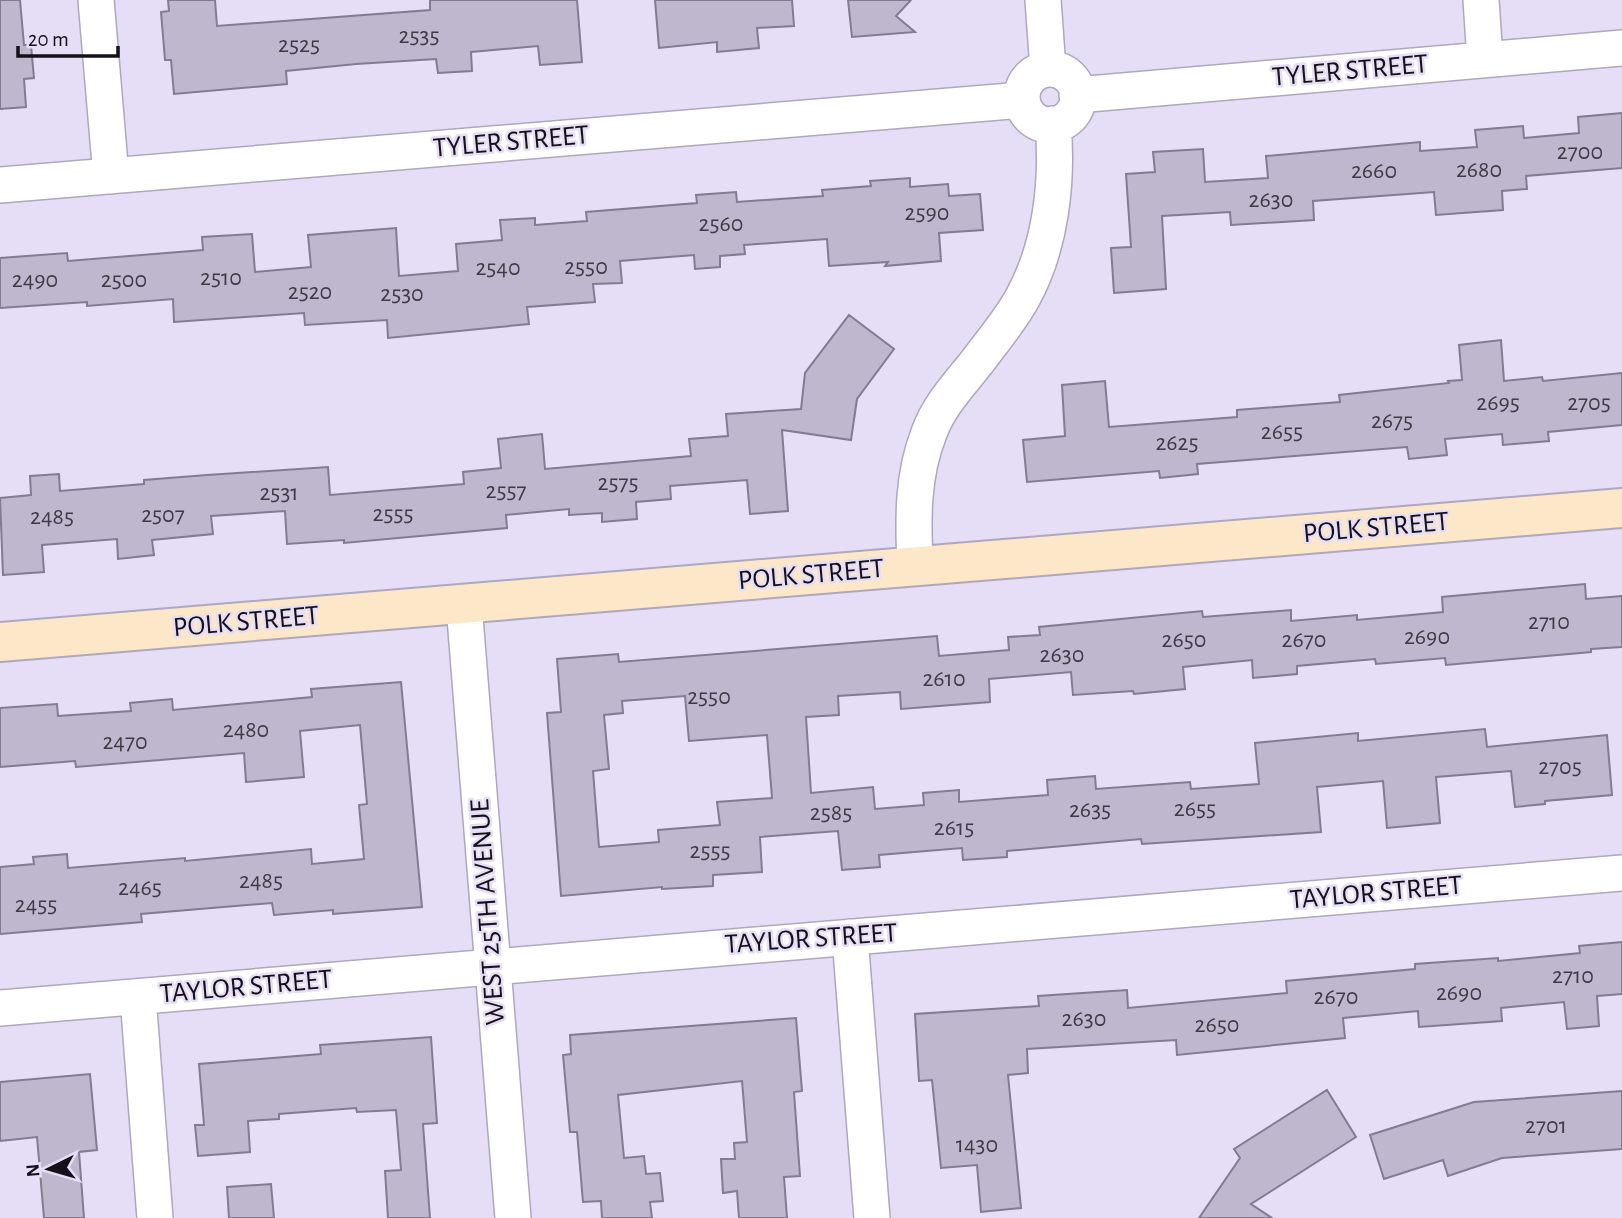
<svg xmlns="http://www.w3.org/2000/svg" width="1622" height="1218" viewBox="0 0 1622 1218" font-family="'Alegreya Sans',sans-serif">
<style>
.building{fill:#bfb7ce;stroke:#827b91;stroke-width:2;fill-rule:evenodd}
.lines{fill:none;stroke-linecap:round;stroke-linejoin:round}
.street-casing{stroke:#aea7be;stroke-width:38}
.secondary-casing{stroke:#aea7be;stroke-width:42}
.street{stroke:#fff;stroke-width:35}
.secondary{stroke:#fce8c9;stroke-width:38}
.labels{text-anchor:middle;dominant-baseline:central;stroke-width:5;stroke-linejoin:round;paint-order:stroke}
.number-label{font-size:24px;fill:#3f3a46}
.street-label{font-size:28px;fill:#141119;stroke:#e6def6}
</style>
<rect width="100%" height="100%" fill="#e6def6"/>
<path class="building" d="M 0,0 L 20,0 L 24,45 L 31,45 L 34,78 L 24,79 L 26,107 L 0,109 Z
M 168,0 L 215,0 L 217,26 L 430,10 L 430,0 L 577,0 L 582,62 L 540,65 L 538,46 L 471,52 L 472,71 L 438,73 L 436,59 L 356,64 L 286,71 L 287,84 L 174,94 L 171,60 L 165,60 L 161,12 L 169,11 Z
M 655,0 L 792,0 L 794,26 L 757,28 L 759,48 L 717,52 L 717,42 L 659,48 Z
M 848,0 L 911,0 L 896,16 L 915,32 L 852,37 Z
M 1622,113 L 1622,168 L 1526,176 L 1527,189 L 1502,191 L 1503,210 L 1436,215 L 1434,192 L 1313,201 L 1314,220 L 1231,225 L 1230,212 L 1162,216 L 1166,289 L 1114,293 L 1111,248 L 1131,247 L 1126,174 L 1155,172 L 1153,152 L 1203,149 L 1205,182 L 1268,178 L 1266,156 L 1420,142 L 1420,151 L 1477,147 L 1475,130 L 1523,126 L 1524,138 L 1579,133 L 1578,117 Z
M 910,178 L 910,187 L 948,184 L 949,196 L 980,194 L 983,230 L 939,233 L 941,261 L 885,266 L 888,262 L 829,266 L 827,239 L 744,245 L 745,254 L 720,256 L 720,267 L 695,269 L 694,255 L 620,261 L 622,283 L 593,284 L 595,302 L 527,307 L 529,324 L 388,338 L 387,320 L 305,325 L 304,313 L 174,322 L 173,299 L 87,306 L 87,302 L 0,308 L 0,258 L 67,253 L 68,261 L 203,250 L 202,237 L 252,234 L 255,272 L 311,267 L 308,235 L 396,228 L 399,276 L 458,271 L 456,244 L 502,240 L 500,220 L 535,218 L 535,225 L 587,221 L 586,212 L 697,203 L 696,195 L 736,192 L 737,202 L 823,196 L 822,190 L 871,186 L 870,181 Z
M 849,315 L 894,349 L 857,399 L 851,440 L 782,430 L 788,511 L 750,514 L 747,480 L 670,486 L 671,499 L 636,502 L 637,519 L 602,522 L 602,513 L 569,515 L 569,509 L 506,515 L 507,528 L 344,543 L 344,540 L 287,544 L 285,511 L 211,516 L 213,534 L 152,540 L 154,555 L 118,559 L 117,539 L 42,545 L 44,572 L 3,575 L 0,498 L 31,495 L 30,476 L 59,474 L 60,491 L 144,484 L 144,480 L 207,475 L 328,467 L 330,495 L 464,484 L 463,472 L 501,468 L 498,439 L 542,434 L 545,469 L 691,456 L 689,439 L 728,436 L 726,414 L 801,409 L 805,373 Z
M 1501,340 L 1504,381 L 1542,377 L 1543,381 L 1622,373 L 1622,425 L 1548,432 L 1549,441 L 1503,445 L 1502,434 L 1445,439 L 1447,455 L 1409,459 L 1407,447 L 1197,464 L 1198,474 L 1160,478 L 1159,471 L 1027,482 L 1023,440 L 1065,436 L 1062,385 L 1105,381 L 1109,427 L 1237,417 L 1237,410 L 1340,402 L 1339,395 L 1449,383 L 1448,381 L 1462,380 L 1459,345 Z
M 1585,584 L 1586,599 L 1622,596 L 1622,647 L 1591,649 L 1591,652 L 1446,665 L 1445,658 L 1376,664 L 1375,659 L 1297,666 L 1297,674 L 1253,678 L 1252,660 L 1183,667 L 1185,689 L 1134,694 L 1133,691 L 1073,695 L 1071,672 L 989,679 L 990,702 L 901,709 L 900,692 L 838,696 L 839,715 L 806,717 L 811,793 L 873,787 L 875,809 L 924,805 L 923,793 L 959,790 L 959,802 L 1048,795 L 1047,780 L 1095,776 L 1096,789 L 1190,782 L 1191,789 L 1259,784 L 1255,743 L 1358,733 L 1358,741 L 1485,729 L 1487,747 L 1607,735 L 1612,795 L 1545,801 L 1545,804 L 1515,807 L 1511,771 L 1436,777 L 1440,823 L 1387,828 L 1383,781 L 1317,787 L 1321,832 L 1142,844 L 1141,839 L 1007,851 L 1007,857 L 963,860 L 962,848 L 879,855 L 880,867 L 842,870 L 838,831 L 760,837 L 762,872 L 713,875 L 713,886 L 662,889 L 662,887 L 561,896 L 547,713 L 561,712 L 557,659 L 618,654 L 619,662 L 937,636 L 939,656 L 1009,650 L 1008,637 L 1040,635 L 1039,627 L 1202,611 L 1203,617 L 1291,610 L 1291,621 L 1357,615 L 1357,620 L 1443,612 L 1442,597 ZM 685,696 L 689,741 L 767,735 L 772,798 L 717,802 L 720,825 L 658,830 L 659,842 L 599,847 L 593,771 L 609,769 L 604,715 L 623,713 L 622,701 Z
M 401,682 L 422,907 L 333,914 L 333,910 L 274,915 L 272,903 L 141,914 L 142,922 L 0,934 L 0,867 L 34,864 L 33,857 L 67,854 L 68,868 L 185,858 L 185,861 L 311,849 L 312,864 L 364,859 L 359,805 L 367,804 L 360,725 L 300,731 L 304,777 L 246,782 L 244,753 L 76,767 L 75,761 L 0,767 L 0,708 L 57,704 L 58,716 L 131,711 L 130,703 L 172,699 L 173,710 L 312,697 L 311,689 Z
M 1622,942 L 1622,994 L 1597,996 L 1599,1026 L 1567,1029 L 1564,1002 L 1501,1008 L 1502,1021 L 1419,1027 L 1418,1011 L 1343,1018 L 1345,1038 L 1177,1055 L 1176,1040 L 1027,1049 L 1028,1073 L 1008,1075 L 1021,1208 L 981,1212 L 977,1165 L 941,1168 L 932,1080 L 919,1081 L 915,1014 L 1039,1006 L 1038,996 L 1127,990 L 1128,1008 L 1287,993 L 1286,981 L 1415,969 L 1415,964 L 1498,958 L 1498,961 L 1580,953 L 1579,946 Z
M 796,1018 L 802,1091 L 794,1092 L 800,1176 L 784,1177 L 787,1218 L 739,1218 L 737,1191 L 723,1193 L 721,1159 L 735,1159 L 734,1143 L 747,1142 L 742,1081 L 618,1095 L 624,1158 L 644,1156 L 646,1174 L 660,1173 L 663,1201 L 650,1202 L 652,1218 L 602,1218 L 601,1201 L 583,1202 L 577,1132 L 570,1132 L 563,1055 L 571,1054 L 570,1035 Z
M 431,1037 L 437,1123 L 423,1124 L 430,1218 L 388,1218 L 385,1171 L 401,1170 L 396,1110 L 357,1112 L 356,1108 L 279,1114 L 279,1119 L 248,1121 L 250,1152 L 198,1156 L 195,1125 L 204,1125 L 199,1064 L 321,1054 L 320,1045 Z
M 90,1074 L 97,1150 L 79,1152 L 84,1218 L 44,1218 L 37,1137 L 0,1141 L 0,1082 Z
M 1327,1090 L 1356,1137 L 1251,1204 L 1272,1218 L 1199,1218 L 1240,1158 L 1234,1149 Z
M 1622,1091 L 1622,1149 L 1502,1158 L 1448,1176 L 1443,1160 L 1384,1179 L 1370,1135 L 1474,1102 Z
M 271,1184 L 274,1218 L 229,1218 L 227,1187 Z"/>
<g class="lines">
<defs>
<path id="street" d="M 96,0 L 111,176
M 1043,0 L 1048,69
M 1481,0 L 1485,59
M1022 97a28 28 0 1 1 56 0a28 28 0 1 1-56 0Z
M 1077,95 L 1622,48
M 0,185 L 1022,100
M 915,565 C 913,520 912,476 929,433 C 940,403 961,383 980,358 C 994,339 1012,318 1023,297 C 1051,246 1058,181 1053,124
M 464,605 L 513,1218
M 850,937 L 872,1218
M 138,997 L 155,1218
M 0,1008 L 1622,873"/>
<path id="secondary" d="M 0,642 L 1622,508"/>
</defs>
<use href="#street" class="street-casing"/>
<use href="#secondary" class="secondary-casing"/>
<use href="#street" class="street"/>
<use href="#secondary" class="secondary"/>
</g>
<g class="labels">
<g class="number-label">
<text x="419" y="36">2535</text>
<text x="299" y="45">2525</text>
<text x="1580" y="152">2700</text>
<text x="1479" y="170">2680</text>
<text x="1374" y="171">2660</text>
<text x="1271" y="200">2630</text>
<text x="927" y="213">2590</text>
<text x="721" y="224">2560</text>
<text x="586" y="267">2550</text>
<text x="498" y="268">2540</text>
<text x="221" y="278">2510</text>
<text x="35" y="280">2490</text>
<text x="124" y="280">2500</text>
<text x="310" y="292">2520</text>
<text x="402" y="294">2530</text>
<text x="1498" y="403">2695</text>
<text x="1589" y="403">2705</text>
<text x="1392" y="421">2675</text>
<text x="1282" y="432">2655</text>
<text x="1177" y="443">2625</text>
<text x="618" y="483">2575</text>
<text x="506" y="491">2557</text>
<text x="279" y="493">2531</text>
<text x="393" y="514">2555</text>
<text x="163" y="515">2507</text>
<text x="52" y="517">2485</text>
<text x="1549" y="622">2710</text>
<text x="1427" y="637">2690</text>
<text x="1184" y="640">2650</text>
<text x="1304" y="640">2670</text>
<text x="1062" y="655">2630</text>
<text x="944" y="679">2610</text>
<text x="709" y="697">2550</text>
<text x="246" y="730">2480</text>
<text x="125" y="742">2470</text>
<text x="1560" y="767">2705</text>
<text x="1195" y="809">2655</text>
<text x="1090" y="810">2635</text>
<text x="831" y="813">2585</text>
<text x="954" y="828">2615</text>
<text x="710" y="851">2555</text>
<text x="261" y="881">2485</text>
<text x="140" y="888">2465</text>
<text x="36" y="905">2455</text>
<text x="1573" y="976">2710</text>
<text x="1459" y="993">2690</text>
<text x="1336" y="997">2670</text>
<text x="1084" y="1019">2630</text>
<text x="1217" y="1025">2650</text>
<text x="1546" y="1126">2701</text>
<text x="977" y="1145">1430</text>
</g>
<g class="street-label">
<text transform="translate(1350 71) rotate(-5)">TYLER STREET</text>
<text transform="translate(511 142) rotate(-5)">TYLER STREET</text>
<text transform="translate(1376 528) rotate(-5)">POLK STREET</text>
<text transform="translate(811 575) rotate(-5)">POLK STREET</text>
<text transform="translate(246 622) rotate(-5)">POLK STREET</text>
<text transform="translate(1376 893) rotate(-5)">TAYLOR STREET</text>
<text transform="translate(488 912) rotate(-94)">WEST 25TH AVENUE</text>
<text transform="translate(811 939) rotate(-4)">TAYLOR STREET</text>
<text transform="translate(246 987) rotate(-5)">TAYLOR STREET</text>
</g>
</g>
<g transform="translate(49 1169) rotate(265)" stroke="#e6def6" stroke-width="5" paint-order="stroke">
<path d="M0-5L12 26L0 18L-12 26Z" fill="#141119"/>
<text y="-10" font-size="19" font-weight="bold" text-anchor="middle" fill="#141119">N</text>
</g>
<path d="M18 46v10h100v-10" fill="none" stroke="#141119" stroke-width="3.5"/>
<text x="28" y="46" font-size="21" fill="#141119" stroke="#e6def6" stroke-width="5" paint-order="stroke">20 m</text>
</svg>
